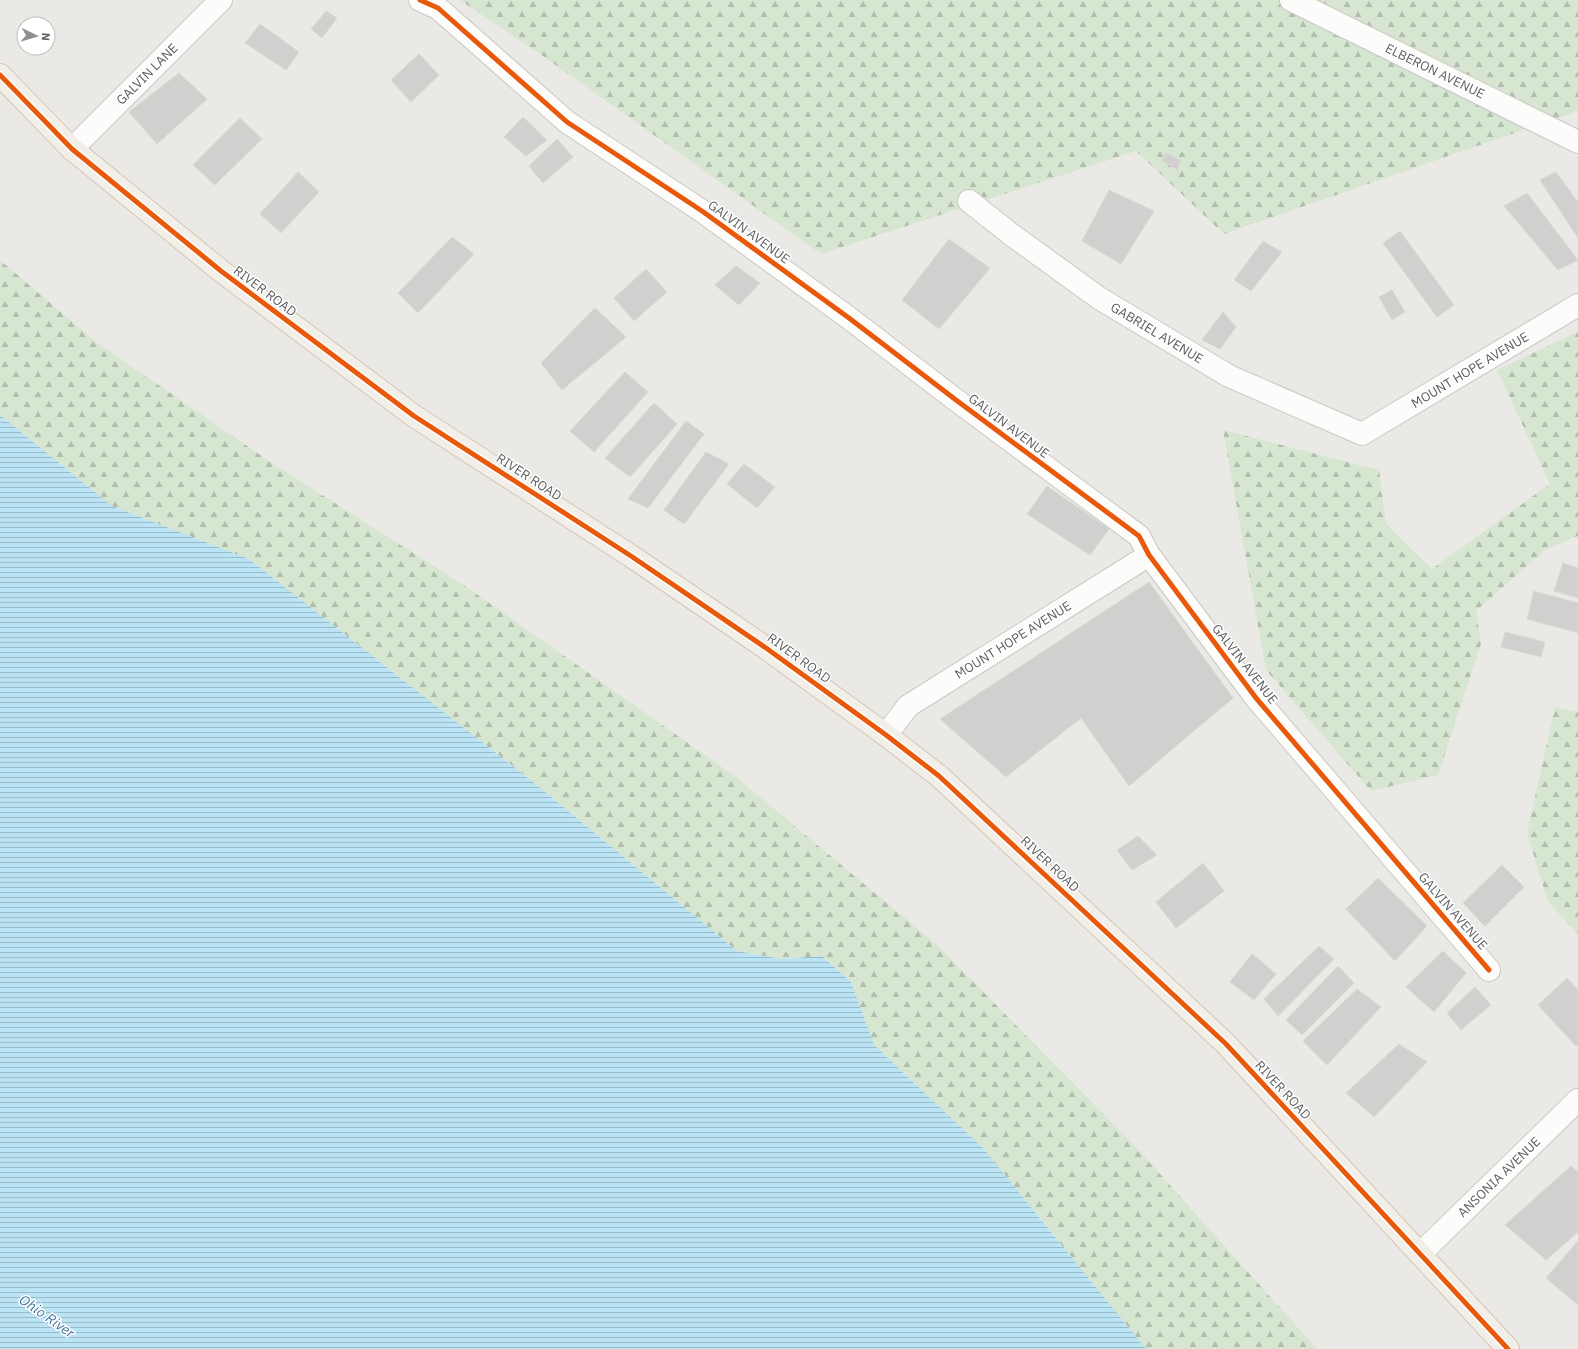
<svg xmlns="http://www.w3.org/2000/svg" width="1578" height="1349" viewBox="0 0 1578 1349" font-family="'IBM Plex Sans',sans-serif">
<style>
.forest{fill:url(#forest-firs)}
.water{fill:url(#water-rules)}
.building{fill:#d1d0ce;stroke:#dad8d4}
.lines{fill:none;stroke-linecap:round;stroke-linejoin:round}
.minor-casing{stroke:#c7c8c7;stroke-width:24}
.tertiary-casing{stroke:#c7c8c7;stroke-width:24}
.primary-casing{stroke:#d2c6b4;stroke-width:24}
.minor{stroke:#fcfcfb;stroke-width:22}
.tertiary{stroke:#fcfcfb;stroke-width:22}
.primary{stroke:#f2efe8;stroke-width:22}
.rail{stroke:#e2e2e2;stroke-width:3;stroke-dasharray:1 5;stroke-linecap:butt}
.cycleway-casing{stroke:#fff;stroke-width:8}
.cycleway{stroke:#e8590c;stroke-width:5}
.labels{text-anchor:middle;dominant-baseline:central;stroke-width:3;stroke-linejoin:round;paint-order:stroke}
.street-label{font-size:13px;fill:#5b6063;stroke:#fff}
.water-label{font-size:14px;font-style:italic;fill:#3d779b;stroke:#fff}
</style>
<defs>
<pattern id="forest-firs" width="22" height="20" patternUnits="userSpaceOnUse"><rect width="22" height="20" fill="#d6e6d1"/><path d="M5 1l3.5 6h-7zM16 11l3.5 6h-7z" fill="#b1bead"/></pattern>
<pattern id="water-rules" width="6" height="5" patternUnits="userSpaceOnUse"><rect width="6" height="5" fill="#bae3f4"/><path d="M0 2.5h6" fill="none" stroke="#9abbc9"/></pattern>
</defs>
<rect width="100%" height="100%" fill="#ebe9e5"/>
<path class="forest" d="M 460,0 L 1578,0 L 1578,111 L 1224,234 L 1136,151 L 821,254 L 543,56 Z
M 0,260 L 96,342 L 272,463 L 465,586 L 736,777 L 937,945 L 1134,1145 L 1317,1349 L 1146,1349 L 983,1148 L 874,1045 L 851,982 L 823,956 L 781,959 L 737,951 L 533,782 L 249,559 L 112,506 L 0,415 Z
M 1578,332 L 1578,536 L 1545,550 L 1476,611 L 1481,644 L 1438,775 L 1371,791 L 1266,670 L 1223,430 L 1379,470 L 1386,524 L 1432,569 L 1550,484 L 1497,370 Z
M 1555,707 L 1578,712 L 1578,934 L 1548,902 L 1527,833 Z"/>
<path class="water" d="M 0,415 L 112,506 L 249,559 L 533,782 L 737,951 L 781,959 L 822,956 L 851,982 L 874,1045 L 983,1148 L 1146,1349 L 0,1349 Z"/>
<path class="building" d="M 326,11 L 337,18 L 322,38 L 311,29 Z
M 260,24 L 299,52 L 286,70 L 245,43 Z
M 419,54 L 439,75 L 411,102 L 391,80 Z
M 179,73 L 207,99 L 157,144 L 129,112 Z
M 523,117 L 547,140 L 526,156 L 504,137 Z
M 240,118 L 262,139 L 215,185 L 193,165 Z
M 557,139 L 573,157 L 543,183 L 529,166 Z
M 1166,153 L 1181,161 L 1177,170 L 1162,161 Z
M 298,172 L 319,192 L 281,233 L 260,214 Z
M 1556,172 L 1578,202 L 1578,238 L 1540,180 Z
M 1109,190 L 1154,211 L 1121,264 L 1082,241 Z
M 1527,193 L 1578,260 L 1558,270 L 1504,206 Z
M 1400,231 L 1454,305 L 1437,317 L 1383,243 Z
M 452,237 L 474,254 L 418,313 L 398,293 Z
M 949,239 L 990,268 L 939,329 L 902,300 Z
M 1263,241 L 1282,252 L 1251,291 L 1234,280 Z
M 736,266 L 760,283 L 739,305 L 715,285 Z
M 646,269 L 667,292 L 634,321 L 614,298 Z
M 1392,290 L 1405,312 L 1392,320 L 1379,297 Z
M 595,308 L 626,337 L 562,390 L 541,363 Z
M 1223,312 L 1236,327 L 1220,349 L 1202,340 Z
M 625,372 L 648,392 L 594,452 L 570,431 Z
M 654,403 L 677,424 L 630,477 L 605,458 Z
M 686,421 L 704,434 L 648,508 L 628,499 Z
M 706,452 L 729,464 L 684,524 L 664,510 Z
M 744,464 L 775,487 L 757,508 L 727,484 Z
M 1047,486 L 1109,529 L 1090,555 L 1027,514 Z
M 1563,563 L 1578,568 L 1578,598 L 1554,591 Z
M 1149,582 L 1233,698 L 1129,786 L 1081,718 L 1006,777 L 940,719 Z
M 1534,591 L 1578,603 L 1578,633 L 1527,619 Z
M 1505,632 L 1545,642 L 1541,657 L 1501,647 Z
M 1138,836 L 1157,855 L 1132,870 L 1117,850 Z
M 1203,863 L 1224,891 L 1176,928 L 1156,902 Z
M 1502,865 L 1524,887 L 1485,926 L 1463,903 Z
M 1378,878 L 1427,926 L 1395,961 L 1346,909 Z
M 1319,946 L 1334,959 L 1278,1016 L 1264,999 Z
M 1443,951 L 1466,973 L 1434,1012 L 1406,987 Z
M 1252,954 L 1276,974 L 1254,1000 L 1230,982 Z
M 1338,966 L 1354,983 L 1302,1035 L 1286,1020 Z
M 1567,978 L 1578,990 L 1578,1044 L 1576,1046 L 1538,1005 Z
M 1475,987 L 1491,1005 L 1461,1030 L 1447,1013 Z
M 1357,989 L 1381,1007 L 1327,1065 L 1303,1041 Z
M 1399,1044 L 1427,1062 L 1374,1117 L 1346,1093 Z
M 1571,1166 L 1578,1172 L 1578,1232 L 1546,1260 L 1505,1225 Z
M 1578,1241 L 1578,1305 L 1546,1278 Z"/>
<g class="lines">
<defs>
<path id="minor" d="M 420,0 L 438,8 L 567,122 L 702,211 L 849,318 L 956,400 L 1139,536 L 1149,555 L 1256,698 L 1489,970
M 72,149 L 221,0
M 969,201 L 1012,235 L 1099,298 L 1229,376 L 1362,434 L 1578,305
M 886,735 L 908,706 L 1149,555
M 1420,1254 L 1578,1100"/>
<path id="tertiary" d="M 1291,0 L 1578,142"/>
<path id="primary" d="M 0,75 L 72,149 L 221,271 L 414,416 L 631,556 L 766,648 L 886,735 L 939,776 L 1226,1044 L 1508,1349"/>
</defs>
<use href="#minor" class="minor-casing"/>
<use href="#tertiary" class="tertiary-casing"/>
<use href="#primary" class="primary-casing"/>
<use href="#minor" class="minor"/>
<use href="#tertiary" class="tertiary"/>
<use href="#primary" class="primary"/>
<path class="rail" d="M 0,183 L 47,224 L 181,327 L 542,581 L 738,713 L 854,800 L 926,858 L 984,908 L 1076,1001 L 1178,1116 L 1273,1212 L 1333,1289 L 1386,1349
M 0,207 L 36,238 L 116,302 L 253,397 L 658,680 L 793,772 L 888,845 L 958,908 L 1060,1008 L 1369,1349
M 0,231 L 44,267 L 142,343 L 259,421 L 800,802 L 919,898 L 993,964 L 1127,1105 L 1344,1349"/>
<defs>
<path id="cycleway" d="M 420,0 L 438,8 L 567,122 L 702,211 L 849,318 L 956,400 L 1139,536 L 1149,555 L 1256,698 L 1489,970
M 0,75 L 72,149 L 221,271 L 414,416 L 631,556 L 766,648 L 886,735 L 939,776 L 1226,1044 L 1508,1349"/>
</defs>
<use href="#cycleway" class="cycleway-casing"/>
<use href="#cycleway" class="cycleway"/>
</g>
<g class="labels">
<g class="street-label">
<text transform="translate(1435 71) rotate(26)">ELBERON AVENUE</text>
<text transform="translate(147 74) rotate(-45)">GALVIN LANE</text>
<text transform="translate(749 232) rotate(36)">GALVIN AVENUE</text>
<text transform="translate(265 291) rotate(37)">RIVER ROAD</text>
<text transform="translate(1157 333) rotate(31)">GABRIEL AVENUE</text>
<text transform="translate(1470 370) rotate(-31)">MOUNT HOPE AVENUE</text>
<text transform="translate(1009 426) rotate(37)">GALVIN AVENUE</text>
<text transform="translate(529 477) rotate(33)">RIVER ROAD</text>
<text transform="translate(1013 640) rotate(-32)">MOUNT HOPE AVENUE</text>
<text transform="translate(799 658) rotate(36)">RIVER ROAD</text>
<text transform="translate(1245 664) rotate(52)">GALVIN AVENUE</text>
<text transform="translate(1050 864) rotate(43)">RIVER ROAD</text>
<text transform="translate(1453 911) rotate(49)">GALVIN AVENUE</text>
<text transform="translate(1283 1090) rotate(47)">RIVER ROAD</text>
<text transform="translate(1499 1177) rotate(-44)">ANSONIA AVENUE</text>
</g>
<g class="water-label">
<text transform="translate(47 1316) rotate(35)">Ohio River</text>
</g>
</g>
<g transform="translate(36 36) rotate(95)"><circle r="19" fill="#ffffff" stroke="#bdbfc1"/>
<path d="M0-3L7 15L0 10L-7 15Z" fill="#8d9090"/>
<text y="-6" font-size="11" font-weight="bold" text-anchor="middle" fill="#5b6063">N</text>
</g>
</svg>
